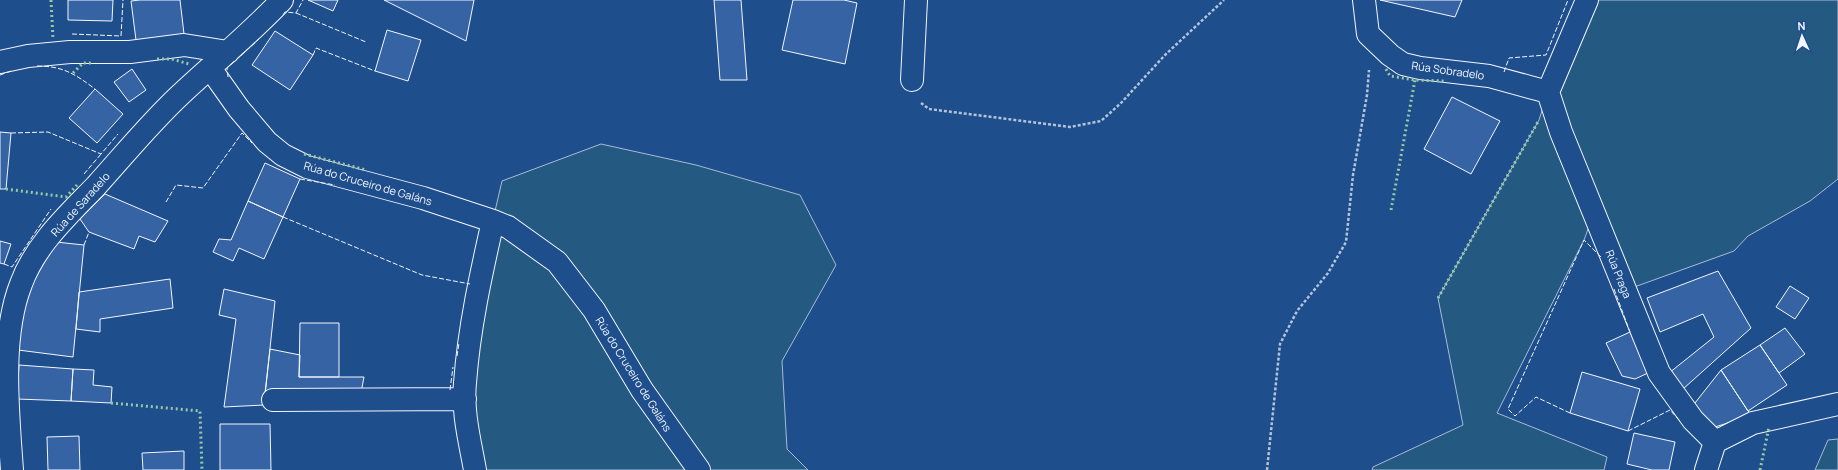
<svg xmlns="http://www.w3.org/2000/svg" width="1838" height="470" viewBox="0 0 1838 470" font-family="Manrope,sans-serif">
<style>
.green{fill:#245a82;stroke:#a8bbd7}
.building{fill:#3563a3;stroke:#f2f6ff}
.lines{fill:none;stroke-linecap:round;stroke-linejoin:round}
.minor-casing{stroke:#f2f6ff;stroke-width:24}
.path{stroke:#b3c4dc;stroke-width:2.5;stroke-dasharray:3 2;stroke-linecap:butt}
.minor{stroke:#1f4e8c;stroke-width:22}
.hedge{stroke:#97c8a6;stroke-width:3;stroke-dasharray:2 3;stroke-linecap:butt}
.fence{stroke:#f2f6ff;stroke-width:1;stroke-dasharray:5 2;stroke-linecap:butt}
.labels{text-anchor:middle;dominant-baseline:central;stroke-width:3;stroke-linejoin:round;paint-order:stroke}
.street-label{font-size:11px;fill:#f2f6ff;stroke:#1f4e8c}
</style>
<rect width="100%" height="100%" fill="#1f4e8c"/>
<path class="green" d="M 1587,0 L 1838,0 L 1838,179 L 1810,201 L 1748,236 L 1734,251 L 1626,290 L 1594,213 L 1584,240 L 1497,413 L 1607,457 L 1604,470 L 1372,470 L 1373,467 L 1463,425 L 1438,298 L 1539,120 L 1548,92 Z
M 601,144 L 696,165 L 800,195 L 836,265 L 782,361 L 787,449 L 808,470 L 475,470 L 470,444 L 478,284 L 502,181 Z
M 1838,439 L 1838,470 L 1815,470 L 1828,440 Z"/>
<path class="building" d="M 68,0 L 113,0 L 112,21 L 68,20 Z
M 140,0 L 180,0 L 184,34 L 136,40 L 131,1 Z
M 308,0 L 338,0 L 333,11 Z
M 384,0 L 474,0 L 466,41 Z
M 714,0 L 741,0 L 747,80 L 720,80 Z
M 793,0 L 844,0 L 857,3 L 845,64 L 782,50 Z
M 1380,0 L 1462,0 L 1455,17 Z
M 387,30 L 421,40 L 408,81 L 375,71 Z
M 275,31 L 313,55 L 290,90 L 252,65 Z
M 132,69 L 146,90 L 129,102 L 114,82 Z
M 95,89 L 123,114 L 97,143 L 69,118 Z
M 1452,97 L 1500,121 L 1471,174 L 1424,149 Z
M 0,132 L 11,133 L 6,189 L 0,189 Z
M 265,163 L 300,179 L 283,217 L 248,201 Z
M 105,194 L 168,221 L 155,242 L 139,236 L 134,249 L 89,232 L 80,219 Z
M 248,201 L 283,217 L 264,259 L 239,248 L 233,261 L 213,252 L 219,239 L 231,240 Z
M 0,241 L 11,244 L 4,264 L 0,263 Z
M 56,242 L 84,245 L 73,357 L 18,350 L 20,324 L 32,284 Z
M 1718,271 L 1751,328 L 1683,389 L 1669,373 L 1714,337 L 1703,314 L 1660,332 L 1647,298 Z
M 170,279 L 173,308 L 100,319 L 100,332 L 76,329 L 79,292 Z
M 1790,286 L 1809,298 L 1795,319 L 1776,307 Z
M 224,289 L 275,301 L 264,405 L 224,407 L 236,319 L 219,315 Z
M 300,323 L 339,323 L 339,377 L 299,377 Z
M 1785,328 L 1805,354 L 1779,373 L 1760,345 Z
M 1630,332 L 1648,373 L 1635,379 L 1622,376 L 1606,343 Z
M 1760,345 L 1787,385 L 1748,411 L 1721,370 Z
M 270,349 L 300,355 L 299,377 L 364,377 L 361,393 L 265,393 Z
M 19,365 L 73,369 L 71,401 L 17,399 Z
M 73,369 L 94,370 L 93,385 L 112,387 L 111,403 L 71,401 Z
M 1721,370 L 1748,411 L 1753,415 L 1715,427 L 1691,408 Z
M 1582,372 L 1640,389 L 1628,431 L 1570,413 Z
M 220,424 L 270,424 L 271,470 L 220,470 Z
M 1634,433 L 1675,442 L 1669,470 L 1652,470 L 1627,464 Z
M 79,436 L 80,470 L 48,470 L 47,437 Z
M 184,451 L 184,470 L 143,470 L 142,453 Z"/>
<g class="lines">
<defs>
<path id="minor" d="M 1364,0 L 1368,34 L 1390,55 L 1403,64 L 1420,68 L 1489,76 L 1548,92
M 0,62 L 28,56 L 70,52 L 130,52 L 184,45 L 228,52
M 210,68 L 239,109 L 267,142 L 283,155 L 307,167 L 423,198 L 493,221 L 508,227 L 557,262 L 594,310 L 642,390 L 699,470
M 912,80 L 916,0
M 1548,92 L 1561,132 L 1659,373 L 1693,420 L 1715,442 L 1706,470
M 1548,92 L 1587,0
M 273,400 L 465,399
M 1715,442 L 1753,423 L 1838,404
M 12,470 C 8,413 0,337 21,284 C 35,245 68,215 96,186 C 124,155 150,123 180,95 C 214,63 250,34 282,0
M 475,470 C 470,442 462,411 465,383 C 469,328 481,274 493,221"/>
</defs>
<use href="#minor" class="minor-casing"/>
<path class="path" d="M 921,103 L 929,109 L 1070,127 L 1101,121 L 1121,103 L 1165,55 L 1224,0
M 1267,470 L 1280,344 L 1297,311 L 1328,273 L 1346,242 L 1353,175 L 1367,95 L 1369,70"/>
<use href="#minor" class="minor"/>
<path class="hedge" d="M 51,0 L 53,39
M 157,59 L 172,59 L 189,64
M 1386,69 L 1390,76 L 1415,80 L 1444,81
M 73,73 L 83,63 L 92,63
M 304,154 L 366,170
M 6,189 L 66,197 L 77,185
M 1391,210 L 1415,80
M 1438,298 L 1539,120
M 111,403 L 200,411 L 202,470
M 1760,470 L 1769,427"/>
<path class="fence" d="M 296,13 L 366,42
M 283,15 L 285,12 L 296,13 L 303,0
M 72,34 L 121,36 L 123,0
M 313,55 L 316,48 L 375,71
M 37,66 C 63,66 75,74 95,89
M 1504,72 L 1509,58 L 1546,55 L 1568,0
M 0,75 L 11,71
M 228,77 L 227,68 L 259,39
M 11,133 L 48,132 L 101,154 L 118,134
M 84,174 L 101,154
M 300,179 L 335,185
M 166,202 L 176,185 L 203,188 L 242,133 L 252,143
M 283,217 L 422,275 L 470,284
M 84,245 L 89,232
M 4,264 L 12,267 L 51,209
M 1614,289 L 1630,332
M 457,356 L 459,343
M 450,390 L 453,367
M 1570,413 L 1536,397 L 1515,416 L 1508,409 L 1584,240 L 1602,258
M 1628,431 L 1670,410 L 1680,421"/>
</g>
<g class="labels">
<g class="street-label">
<text transform="translate(1448 70) rotate(8)">Rúa Sobradelo</text>
<text transform="translate(368 183) rotate(16)">Rúa do Cruceiro de Galáns</text>
<text transform="translate(80 204) rotate(-48)">Rúa de Saradelo</text>
<text transform="translate(1619 274) rotate(68)">Rúa Praga</text>
<text transform="translate(634 374) rotate(58)">Rúa do Cruceiro de Galáns</text>
</g>
</g>
<g transform="translate(1802 36) rotate(357)" stroke="#1f4e8c" stroke-width="3" paint-order="stroke">
<path d="M0-3L7 15L0 10L-7 15Z" fill="#f2f6ff"/>
<text y="-6" font-size="11" font-weight="bold" text-anchor="middle" fill="#f2f6ff">N</text>
</g>
</svg>
